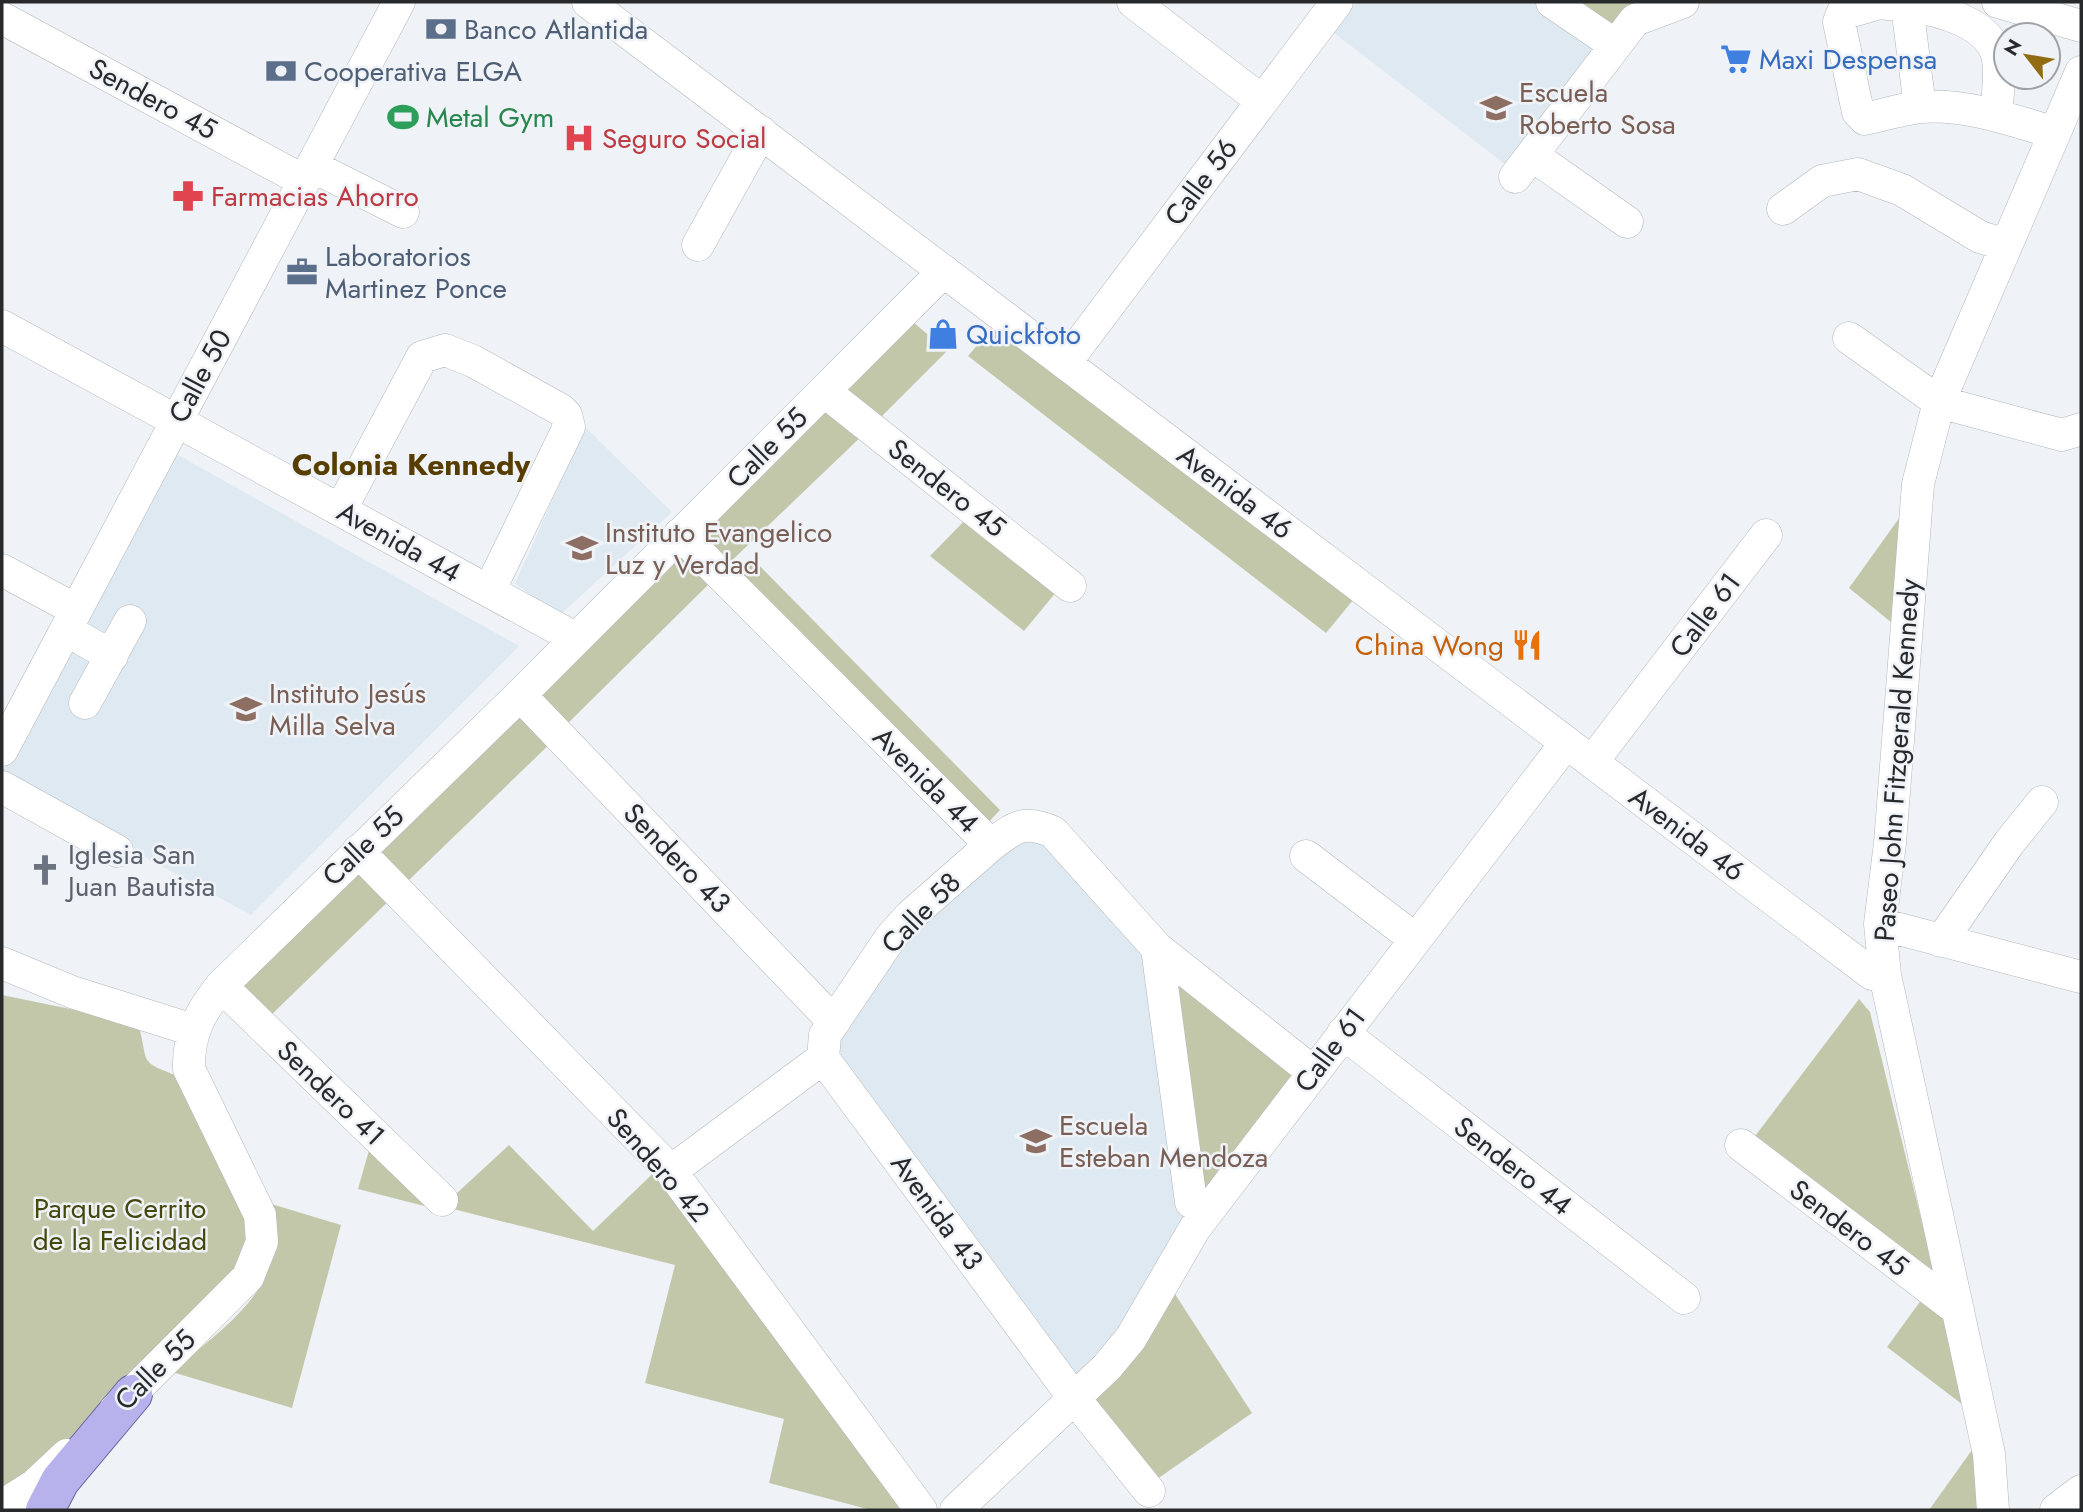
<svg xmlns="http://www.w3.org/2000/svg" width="2083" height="1512" viewBox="0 0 2083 1512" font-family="Jost,sans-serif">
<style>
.built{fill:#dee9f2}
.park{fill:#c3c7aa}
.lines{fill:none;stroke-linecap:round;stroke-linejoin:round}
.minor-casing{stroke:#b3b7ba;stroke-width:33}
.major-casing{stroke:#6660a0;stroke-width:40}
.minor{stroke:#fff;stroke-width:32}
.major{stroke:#b7b1ec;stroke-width:38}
.labels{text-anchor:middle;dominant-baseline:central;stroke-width:5;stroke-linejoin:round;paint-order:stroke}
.service-label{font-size:28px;fill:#4e5e75;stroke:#eff3f7;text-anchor:start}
.shop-label{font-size:28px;fill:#366cbe;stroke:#eff3f7;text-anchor:start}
.education-label{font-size:28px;fill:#785e54;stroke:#eff3f7;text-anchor:start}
.street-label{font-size:28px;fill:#28292b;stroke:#eff3f7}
.leisure-label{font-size:28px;fill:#27864d;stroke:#eff3f7;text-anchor:start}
.health-label{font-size:28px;fill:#be3a42;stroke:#eff3f7;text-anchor:start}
.food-label{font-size:28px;fill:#c56008;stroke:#eff3f7;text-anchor:end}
.worship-label{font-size:28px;fill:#5b616d;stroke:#eff3f7;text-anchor:start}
.park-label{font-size:28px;fill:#44480d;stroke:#eff3f7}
.neighbourhood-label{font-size:30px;font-weight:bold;fill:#573e00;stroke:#eff3f7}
</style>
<rect width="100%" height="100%" fill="#eff3f7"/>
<path class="built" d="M 1357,2 L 1541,2 L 1604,46 L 1514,171 L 1334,33 Z
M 585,427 L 672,512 L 560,615 L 515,584 Z
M 176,454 L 519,646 L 251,915 L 2,779 L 2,772 Z
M 1037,833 L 1150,954 L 1184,1224 L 1139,1310 L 1074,1377 L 837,1058 L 840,1031 L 902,935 L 1020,837 Z"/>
<path class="park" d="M 1558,2 L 1672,2 L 1613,39 Z
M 906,316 L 947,351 L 874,424 L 832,391 Z
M 994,325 L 1354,599 L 1326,633 L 968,356 Z
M 823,399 L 867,431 L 724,568 L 689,534 Z
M 1910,503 L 1897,627 L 1849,588 Z
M 971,514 L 1062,585 L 1024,631 L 930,556 Z
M 676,548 L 712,581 L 562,729 L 530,697 Z
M 754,560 L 1000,810 L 983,828 L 735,578 Z
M 523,705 L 556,738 L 409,880 L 375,846 Z
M 364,855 L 399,891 L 266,1020 L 232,984 Z
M 1168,966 L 1303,1074 L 1200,1209 Z
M 2,995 L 114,1018 L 139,1027 C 149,1064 138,1061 178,1076 L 184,1096 L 248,1211 L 251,1229 L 242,1267 L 47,1463 L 2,1490 Z
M 1859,999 L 1870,1012 L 1938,1287 L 1749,1144 Z
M 373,1136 L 444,1211 L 358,1189 Z
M 509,1145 L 593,1231 L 668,1159 L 930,1510 L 871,1510 L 769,1483 L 784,1419 L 645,1383 L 675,1265 L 453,1209 L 457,1193 Z
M 268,1203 L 341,1225 L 292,1408 L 172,1372 C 200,1347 253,1310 266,1274 C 272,1257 268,1222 268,1203 Z
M 1173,1291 L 1252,1413 L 1150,1484 L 1087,1401 Z
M 1927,1292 L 1943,1307 L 1967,1408 L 1887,1347 Z
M 1977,1443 L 1980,1510 L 1929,1510 Z"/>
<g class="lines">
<defs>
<path id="minor" d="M 588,2 L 1872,974 L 1885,975
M 1133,2 L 1262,101
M 1552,2 L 1615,45
M 1998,2 L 2081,26
M 1907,6 C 1938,9 1992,23 1998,59 C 2001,77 1997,98 1996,115
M 2,18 L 304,181
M 1920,107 L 1907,6 L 1880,3 L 1842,14 L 1839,22 L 1858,112 L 1865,119 C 1883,115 1902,109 1920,107 C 1965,103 2012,120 2055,133
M 1532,155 L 1627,222
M 312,166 L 403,212
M 1515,177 L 1635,20 L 1683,2
M 1783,209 L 1822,181 L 1858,174 L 1902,190 L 1980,237 L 2006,245
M 698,245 L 761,132
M 2,326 L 575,638
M 1849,338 L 1939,402 L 2062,435 L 2081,429
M 1065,363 L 1337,2
M 824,391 L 1070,586
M 341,509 L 422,357 L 445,350 L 473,361 L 561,410 L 566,415 L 569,427 L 489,591
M 680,534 L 991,845 C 1015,827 1024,819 1053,832 L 1157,948 L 1313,1072
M 2,570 L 76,610
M 66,630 L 112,656
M 520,695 L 834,1022
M 85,703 L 130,621
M 2,750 L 399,2
M 1592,762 L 1766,535
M 2,787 L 117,851
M 991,845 L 910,916 L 891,937 L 825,1035 L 823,1058 L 1074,1398 L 1149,1491
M 358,851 L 671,1171 L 921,1510
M 1306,856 L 1415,939
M 1880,924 L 2081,977
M 1941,941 L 2009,843 L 2042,802
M 1157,948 L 1191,1202
M 2,963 L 72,992 L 193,1030
M 221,986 L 442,1200
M 1343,1033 L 1684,1298
M 1741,1145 L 1958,1310
M 671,1171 L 823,1058
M 115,1410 L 248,1277 L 262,1242 L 260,1215 L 189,1069 C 188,1035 200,1012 221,986 L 520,695 L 944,271
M 2,1506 L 35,1485 L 67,1455
M 956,1510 L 1107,1367 L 1131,1338 L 1195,1228 L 1566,743
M 1993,1510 L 1989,1454 L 1885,975 L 1880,924 L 1890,843 L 1918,484 L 1939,402 L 2081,72
M 2056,1510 L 2081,1491"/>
<path id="major" d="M 45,1510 L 60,1481 L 133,1394"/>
</defs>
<use href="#minor" class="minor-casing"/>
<use href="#major" class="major-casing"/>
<use href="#minor" class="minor"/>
<use href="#major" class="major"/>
</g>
<defs>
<symbol id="bank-bare" viewBox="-9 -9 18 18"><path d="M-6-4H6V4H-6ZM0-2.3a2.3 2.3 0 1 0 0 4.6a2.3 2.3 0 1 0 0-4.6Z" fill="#5c6f8a" stroke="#eff3f7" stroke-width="2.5" paint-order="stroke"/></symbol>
<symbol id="supermarket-bare" viewBox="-9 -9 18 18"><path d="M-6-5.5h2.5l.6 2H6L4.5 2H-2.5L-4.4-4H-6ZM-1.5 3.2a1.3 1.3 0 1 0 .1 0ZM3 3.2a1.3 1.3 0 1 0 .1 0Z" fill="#3f7fe0" stroke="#eff3f7" stroke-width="2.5" paint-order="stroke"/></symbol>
<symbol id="school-bare" viewBox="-9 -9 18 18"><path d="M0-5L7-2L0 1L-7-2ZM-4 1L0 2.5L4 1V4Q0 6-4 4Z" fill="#8d6e63" stroke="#eff3f7" stroke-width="2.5" paint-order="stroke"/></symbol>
<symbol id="stadium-bare" viewBox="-9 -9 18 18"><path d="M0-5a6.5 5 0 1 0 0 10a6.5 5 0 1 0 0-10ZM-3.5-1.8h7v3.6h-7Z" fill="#2e9e5b" stroke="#eff3f7" stroke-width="2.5" paint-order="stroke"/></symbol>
<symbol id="hospital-bare" viewBox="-9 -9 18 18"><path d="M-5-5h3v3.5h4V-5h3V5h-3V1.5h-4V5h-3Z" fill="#e0444e" stroke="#eff3f7" stroke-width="2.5" paint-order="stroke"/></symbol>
<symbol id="pharmacy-bare" viewBox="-9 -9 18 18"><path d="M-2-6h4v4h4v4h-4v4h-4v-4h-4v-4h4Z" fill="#e0444e" stroke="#eff3f7" stroke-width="2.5" paint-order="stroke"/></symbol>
<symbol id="office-bare" viewBox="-9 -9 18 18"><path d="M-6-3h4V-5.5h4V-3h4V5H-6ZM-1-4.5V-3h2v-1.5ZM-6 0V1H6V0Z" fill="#5c6f8a" stroke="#eff3f7" stroke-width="2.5" paint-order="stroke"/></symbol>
<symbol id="shop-bare" viewBox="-9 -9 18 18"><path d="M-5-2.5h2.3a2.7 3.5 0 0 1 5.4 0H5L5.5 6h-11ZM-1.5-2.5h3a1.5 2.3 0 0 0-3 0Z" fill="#3f7fe0" stroke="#eff3f7" stroke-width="2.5" paint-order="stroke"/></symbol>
<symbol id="restaurant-bare" viewBox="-9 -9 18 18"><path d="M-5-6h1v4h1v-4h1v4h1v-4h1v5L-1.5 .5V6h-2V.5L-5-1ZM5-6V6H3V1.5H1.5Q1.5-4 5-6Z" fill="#e8710a" stroke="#eff3f7" stroke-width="2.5" paint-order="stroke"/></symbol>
<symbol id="church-bare" viewBox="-9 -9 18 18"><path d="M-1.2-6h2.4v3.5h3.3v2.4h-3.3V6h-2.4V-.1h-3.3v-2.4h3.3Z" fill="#6b7280" stroke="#eff3f7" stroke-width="2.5" paint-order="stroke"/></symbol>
</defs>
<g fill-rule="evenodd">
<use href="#bank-bare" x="419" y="7" width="44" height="44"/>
<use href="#supermarket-bare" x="1714" y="37" width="44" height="44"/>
<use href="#bank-bare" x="259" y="49" width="44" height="44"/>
<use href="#school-bare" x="1474" y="86" width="44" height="44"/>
<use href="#stadium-bare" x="381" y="95" width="44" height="44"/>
<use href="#hospital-bare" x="557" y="116" width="44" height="44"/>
<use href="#pharmacy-bare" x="166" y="174" width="44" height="44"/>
<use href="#office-bare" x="280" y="250" width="44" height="44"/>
<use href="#shop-bare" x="921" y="312" width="44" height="44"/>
<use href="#school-bare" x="560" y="526" width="44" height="44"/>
<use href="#restaurant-bare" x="1505" y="623" width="44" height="44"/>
<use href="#school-bare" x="224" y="687" width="44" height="44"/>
<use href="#church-bare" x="23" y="848" width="44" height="44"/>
<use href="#school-bare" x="1014" y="1119" width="44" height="44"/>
</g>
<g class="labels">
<g class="service-label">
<text x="464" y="29">Banco Atlantida</text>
<text x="304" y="71">Cooperativa ELGA</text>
<text x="325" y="256">Laboratorios<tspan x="325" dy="32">Martinez Ponce</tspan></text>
</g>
<g class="shop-label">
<text x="1759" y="59">Maxi Despensa</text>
<text x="966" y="334">Quickfoto</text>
</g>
<g class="education-label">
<text x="1519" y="92">Escuela<tspan x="1519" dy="32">Roberto Sosa</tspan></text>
<text x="605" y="532">Instituto Evangelico<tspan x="605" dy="32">Luz y Verdad</tspan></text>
<text x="269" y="693">Instituto Jesús<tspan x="269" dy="32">Milla Selva</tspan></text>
<text x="1059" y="1125">Escuela<tspan x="1059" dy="32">Esteban Mendoza</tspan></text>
</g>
<g class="street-label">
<text transform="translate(153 99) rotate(28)">Sendero 45</text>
<text transform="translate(1201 182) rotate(-53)">Calle 56</text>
<text transform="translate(200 376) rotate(-62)">Calle 50</text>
<text transform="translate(767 448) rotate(-45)">Calle 55</text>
<text transform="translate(947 488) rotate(38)">Sendero 45</text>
<text transform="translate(1235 492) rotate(37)">Avenida 46</text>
<text transform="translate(399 542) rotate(29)">Avenida 44</text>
<text transform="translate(1705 615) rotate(-53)">Calle 61</text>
<text transform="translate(1897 760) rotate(-86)">Paseo John Fitzgerald Kennedy</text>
<text transform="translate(926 780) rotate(45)">Avenida 44</text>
<text transform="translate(1687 834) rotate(37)">Avenida 46</text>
<text transform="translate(363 846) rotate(-44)">Calle 55</text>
<text transform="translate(677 858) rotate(46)">Sendero 43</text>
<text transform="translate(921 913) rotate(-46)">Calle 58</text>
<text transform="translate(1330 1050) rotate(-53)">Calle 61</text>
<text transform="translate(331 1093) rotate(44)">Sendero 41</text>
<text transform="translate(658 1165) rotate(49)">Sendero 42</text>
<text transform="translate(1513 1166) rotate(38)">Sendero 44</text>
<text transform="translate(937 1212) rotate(54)">Avenida 43</text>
<text transform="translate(1849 1228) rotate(37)">Sendero 45</text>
<text transform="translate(155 1370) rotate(-45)">Calle 55</text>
</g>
<g class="leisure-label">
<text x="426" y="117">Metal Gym</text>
</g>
<g class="health-label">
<text x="602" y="138">Seguro Social</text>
<text x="211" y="196">Farmacias Ahorro</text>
</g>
<g class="food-label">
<text x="1504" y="645">China Wong</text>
</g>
<g class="worship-label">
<text x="68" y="854">Iglesia San<tspan x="68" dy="32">Juan Bautista</tspan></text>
</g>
<g class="park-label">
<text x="120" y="1208">Parque Cerrito<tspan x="120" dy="32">de la Felicidad</tspan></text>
</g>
<g class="neighbourhood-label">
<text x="411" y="464">Colonia Kennedy</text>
</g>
</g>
<rect width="2083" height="1512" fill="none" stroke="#28292b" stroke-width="7"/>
<g transform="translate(2027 56) rotate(301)"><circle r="33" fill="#eff3f7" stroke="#9fa2a5" stroke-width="2"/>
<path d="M0-5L12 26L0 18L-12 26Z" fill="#916c12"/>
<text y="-10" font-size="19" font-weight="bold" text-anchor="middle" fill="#28292b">N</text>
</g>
</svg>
